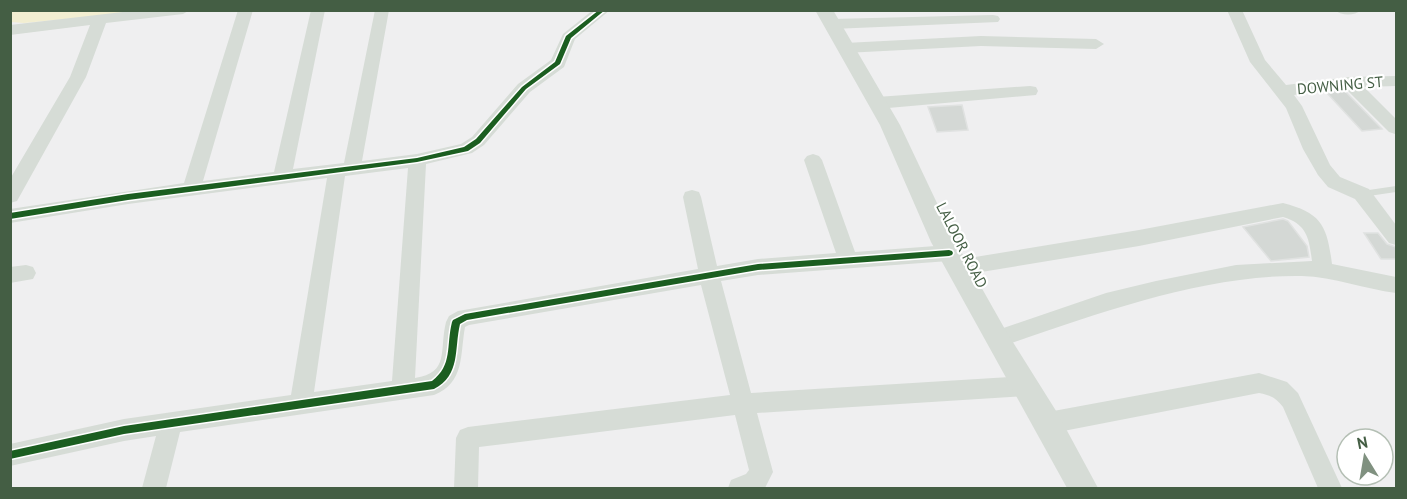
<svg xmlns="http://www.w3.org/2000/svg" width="1407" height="499" viewBox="0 0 1407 499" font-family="'PT Sans',sans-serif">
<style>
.green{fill:#f2eed1}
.building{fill:#d4d8d5;stroke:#e0e2e1;stroke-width:1.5}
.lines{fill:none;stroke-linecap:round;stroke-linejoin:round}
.service{fill:#d6dcd6;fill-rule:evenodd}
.minor{fill:#d6dcd6;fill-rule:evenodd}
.tertiary{fill:#d6dcd6;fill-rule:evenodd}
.cycleway-casing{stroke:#fff;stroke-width:3}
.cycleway{fill:#1b5e20;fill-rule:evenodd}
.labels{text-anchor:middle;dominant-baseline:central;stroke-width:4.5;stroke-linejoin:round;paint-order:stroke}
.street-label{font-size:15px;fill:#445e44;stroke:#fff}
</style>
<rect width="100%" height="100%" fill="#efeff0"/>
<path class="green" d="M 10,11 L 148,11 L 24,23 L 11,22 Z"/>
<path class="building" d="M 1344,90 L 1382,129 L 1362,131 L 1327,93 Z
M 962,105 L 968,130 L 937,132 L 928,107 Z
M 1283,219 L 1288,221 L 1307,246 L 1309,257 L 1271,261 L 1243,227 Z
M 1364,233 L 1378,233 L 1387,244 L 1396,247 L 1396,259 L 1381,259 Z"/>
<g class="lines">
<path class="service" d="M 1396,186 L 1396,192 L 1362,197 L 1358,194 L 1362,191 Z"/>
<path class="minor" d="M 140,10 L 190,10 L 183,14 L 106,23 L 86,77 L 17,201 L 10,203 L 10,179 L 70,77 L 90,25 L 10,35 L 10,25 Z
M 238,10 L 253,10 L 203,181 L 274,172 L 311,10 L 325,10 L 293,169 L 344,163 L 375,10 L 389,10 L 362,161 L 417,154 L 461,144 L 472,137 L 518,84 L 551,60 L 563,34 L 593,10 L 610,10 L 575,39 L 564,67 L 530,92 L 484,145 L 472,153 L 426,164 L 415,378 C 450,373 439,350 446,322 L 449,316 L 458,311 L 698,269 L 683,197 L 685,192 L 692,190 L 699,192 L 701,197 L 717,266 L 758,259 L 836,253 L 804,160 L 807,156 L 813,154 L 819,156 L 822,160 L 855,252 L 949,245 L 956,248 L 959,253 L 956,258 L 949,261 L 758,275 L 721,281 L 751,393 L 1025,376 L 1033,379 L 1036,386 L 1033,393 L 1025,396 L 757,413 L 773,472 L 765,488 L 728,488 L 731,480 L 746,474 L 749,470 L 735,415 L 479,447 L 478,488 L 454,488 L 456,438 L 460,430 L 468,427 L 730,395 L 701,285 L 469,325 L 465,327 C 460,354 465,383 434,395 L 180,432 L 166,488 L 142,488 L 156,436 L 124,441 L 10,466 L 10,444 L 124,419 L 291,395 L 327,178 L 128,204 L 10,223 L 10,209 L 184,183 ZM 408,168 L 392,381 L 314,392 L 345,176 Z
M 1227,10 L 1242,10 L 1265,60 L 1286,85 L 1349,77 L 1396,76 L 1396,86 L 1364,87 L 1396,119 L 1395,134 L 1389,132 L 1345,88 L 1294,95 L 1302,106 L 1330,165 L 1340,177 L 1369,189 L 1396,225 L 1396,245 L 1389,243 L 1355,199 L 1328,187 L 1318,175 L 1303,149 L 1286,108 L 1250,62 Z
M 1335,10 L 1361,10 C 1355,16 1341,16 1335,10 Z
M 993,15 L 998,16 L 1000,19 L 998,22 L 832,29 L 824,24 L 832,19 Z
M 981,36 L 1096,39 L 1104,44 L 1096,49 L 981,46 L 845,53 L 837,48 L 845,43 Z
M 1030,86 L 1036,87 L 1038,91 L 1036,95 L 877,109 L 871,107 L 869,103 L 871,99 L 877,97 Z
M 1283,203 C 1322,213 1327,226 1332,264 L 1396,277 L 1396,293 C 1365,289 1334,277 1302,276 C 1202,274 1091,316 997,348 L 989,345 L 986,339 L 989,333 L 1106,293 L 1156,281 L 1236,265 L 1312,261 C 1309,238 1307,224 1283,217 L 1139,246 L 957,276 L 950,274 L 947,268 L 950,262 L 957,260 L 1139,230 Z
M 26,265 L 33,267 L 36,273 L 33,279 L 10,283 L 10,267 Z
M 1259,373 L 1287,382 L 1298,393 L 1342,488 L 1318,488 L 1283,407 C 1276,398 1270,395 1259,393 L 1048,434 L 1040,431 L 1037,423 L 1040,415 L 1048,412 Z"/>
<path class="tertiary" d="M 815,10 L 833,10 L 900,125 L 954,239 L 1006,331 L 1058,414 L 1098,488 L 1067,488 L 931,242 L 880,125 Z"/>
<defs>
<path id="cycleway" d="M 599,10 L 605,10 L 571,38 L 560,64 L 526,89 L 480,143 L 468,151 L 417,162 L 128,200 L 10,219 L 10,213 L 128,194 L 417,158 L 464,147 L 476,139 L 522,87 L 555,62 L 566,36 Z
M 949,250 L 952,251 L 953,253 L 952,255 L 949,256 L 758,270 L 467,320 L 460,324 C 454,349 461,375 434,389 L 124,434 L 10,459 L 10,451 L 124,426 L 432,381 C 453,365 446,346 452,322 L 453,320 L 465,314 L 758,264 Z"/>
</defs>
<use href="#cycleway" class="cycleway-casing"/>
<use href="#cycleway" class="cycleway"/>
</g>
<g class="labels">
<g class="street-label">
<text transform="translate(1340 85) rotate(-5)">DOWNING ST</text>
<text transform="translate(962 245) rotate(63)">LALOOR ROAD</text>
</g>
</g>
<rect width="1407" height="499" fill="none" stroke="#445e44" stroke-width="24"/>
<g transform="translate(1365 457) rotate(349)"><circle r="28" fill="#ffffff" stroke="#b4bfb4" stroke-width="1.5"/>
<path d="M0-4.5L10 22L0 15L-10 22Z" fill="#809180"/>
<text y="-9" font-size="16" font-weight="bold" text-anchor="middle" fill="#445e44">N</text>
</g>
</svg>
